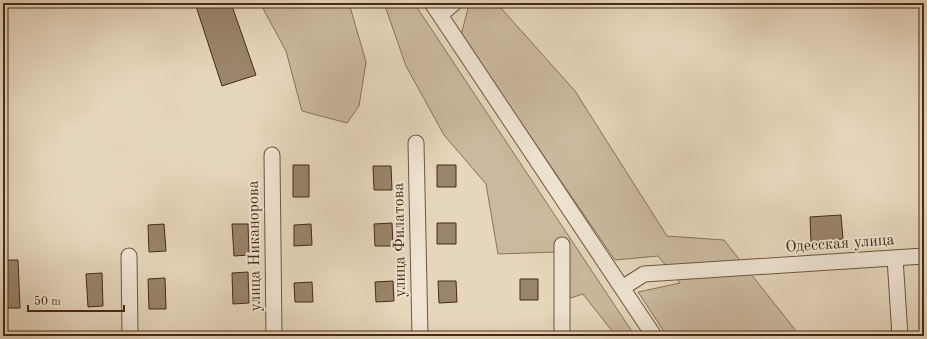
<svg xmlns="http://www.w3.org/2000/svg" width="927" height="339" viewBox="0 0 927 339" font-family="'Old Standard TT',serif">
<style>
.green{fill:#cbb99f;stroke:#897259}
.building{fill:#9a846b;stroke:#472b13}
.lines{fill:none;stroke-linecap:round;stroke-linejoin:round}
.minor-casing{stroke:#6f563d;stroke-width:17}
.minor{stroke:#efe4d3;stroke-width:15}
.labels{text-anchor:middle;dominant-baseline:central;stroke-width:4;stroke-linejoin:round;paint-order:stroke}
.street-label{font-size:16px;fill:#472b13;stroke:#efe4d3}
</style>
<rect width="100%" height="100%" fill="#e6d6bc"/>
<filter id="stains"><feTurbulence type="fractalNoise" baseFrequency=".005" numOctaves="4"/><feColorMatrix values="0 0 0 0 .2 0 0 0 0 .09 0 0 0 0 .02 0 0 0 .5 -.17"/></filter>
<radialGradient id="worn" r=".72"><stop offset=".6" stop-color="#630" stop-opacity="0"/><stop offset="1" stop-color="#630" stop-opacity=".3"/></radialGradient>
<path class="green" d="M 260,3 L 349,3 L 366,62 L 359,106 L 347,123 L 302,111 L 286,51 Z
M 384,3 L 414,3 L 635,336 L 616,336 L 583,294 L 571,298 L 557,252 L 498,254 L 486,184 L 444,135 L 406,66 Z
M 469,3 L 498,3 L 500,7 L 575,91 L 667,236 L 724,240 L 800,336 L 667,336 L 638,292 L 680,283 L 658,256 L 615,260 L 461,35 L 469,5 Z"/>
<path class="building" d="M 195,3 L 231,3 L 256,75 L 222,86 Z
M 293,165 L 309,165 L 309,197 L 293,197 Z
M 437,165 L 456,165 L 456,187 L 437,187 Z
M 373,166 L 391,166 L 392,190 L 374,190 Z
M 924,208 L 924,232 L 921,232 L 920,209 Z
M 841,215 L 843,239 L 811,242 L 810,217 Z
M 392,223 L 393,246 L 375,246 L 374,224 Z
M 437,223 L 456,223 L 456,244 L 437,244 Z
M 164,224 L 166,251 L 149,252 L 148,225 Z
M 232,224 L 248,224 L 249,255 L 234,256 Z
M 311,224 L 312,245 L 294,246 L 294,225 Z
M 3,260 L 18,260 L 20,308 L 3,308 Z
M 248,272 L 249,303 L 233,304 L 232,273 Z
M 102,273 L 103,306 L 88,307 L 86,274 Z
M 165,278 L 166,309 L 149,309 L 148,279 Z
M 520,279 L 538,279 L 538,300 L 520,300 Z
M 393,281 L 394,301 L 376,302 L 375,282 Z
M 438,281 L 456,281 L 457,302 L 439,303 Z
M 312,282 L 313,302 L 295,302 L 294,283 Z"/>
<g class="lines">
<defs>
<path id="minor" d="M 432,3 L 654,336
M 440,15 L 454,3
M 416,143 L 420,336
M 272,155 L 274,336
M 129,256 L 130,336
M 895,258 L 900,336
M 622,288 L 644,274 L 924,256
M 562,336 L 562,245"/>
</defs>
<use href="#minor" class="minor-casing"/>
<use href="#minor" class="minor"/>
</g>
<g class="labels">
<g class="street-label">
<text transform="translate(400 240) rotate(-91)">улица Филатова</text>
<text transform="translate(840 244) rotate(-4)">Одесская улица</text>
<text transform="translate(255 246) rotate(-91)">улица Никанорова</text>
</g>
</g>
<rect width="927" height="339" fill="none" stroke="#e6d6bc" stroke-width="16"/>
<rect x="4" y="4" width="919" height="331" fill="none" stroke="#472b13" stroke-width="2"/>
<rect x="8" y="8" width="911" height="323" fill="none" stroke="#472b13"/>
<path d="M28 305v6h96v-6" fill="none" stroke="#472b13" stroke-width="2"/>
<text x="34" y="305" font-size="12" fill="#472b13" stroke="#efe4d3" stroke-width="3" paint-order="stroke">50 m</text>
<rect width="100%" height="100%" filter="url(#stains)"/>
<rect width="100%" height="100%" fill="url(#worn)"/>
</svg>
